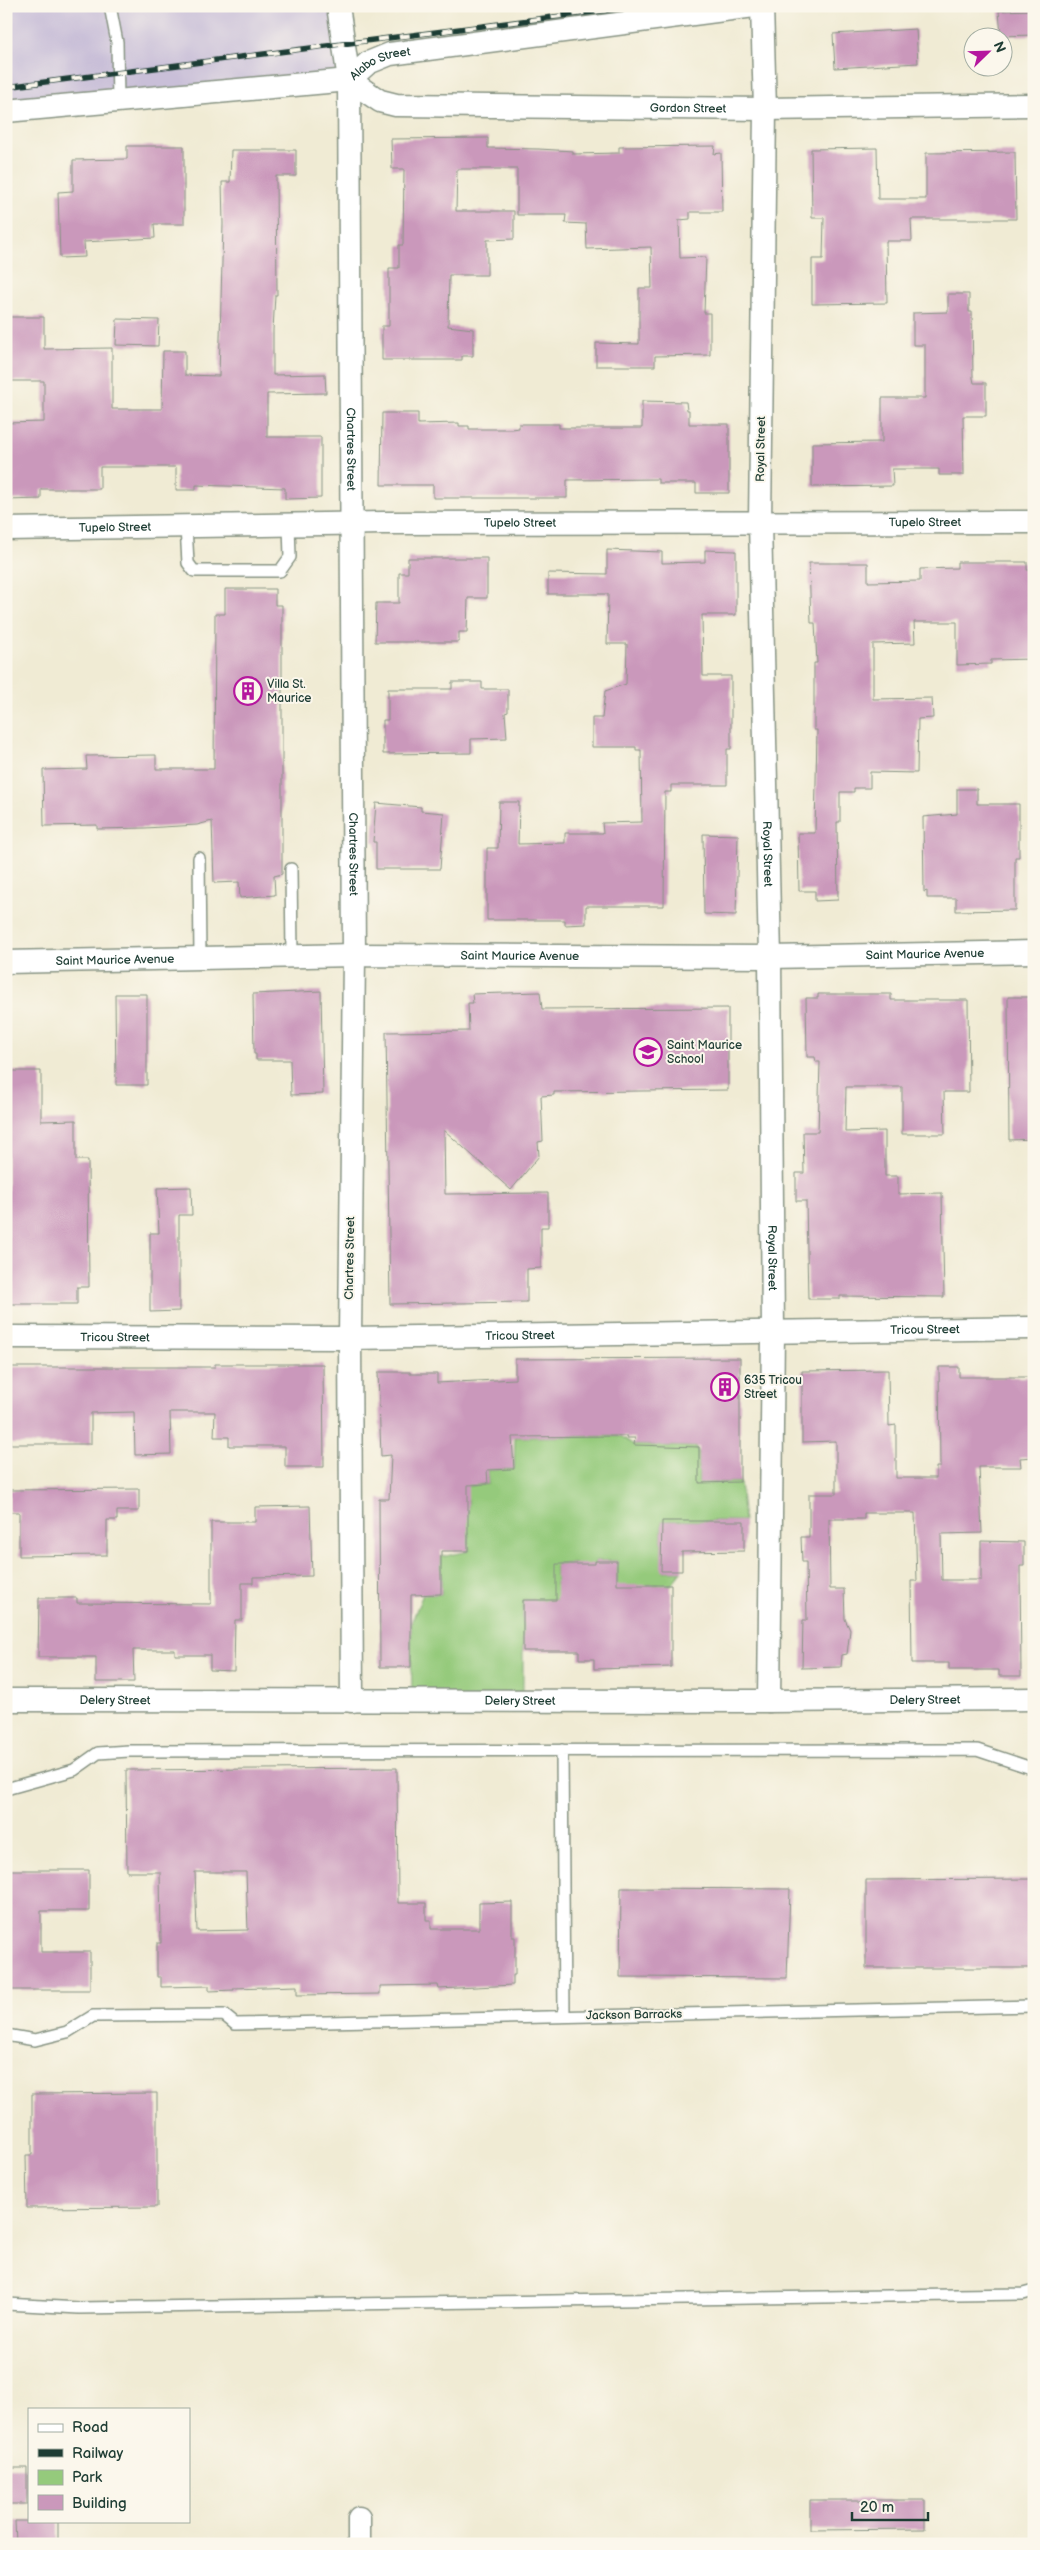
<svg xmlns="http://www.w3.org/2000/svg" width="1040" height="2550" viewBox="0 0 1040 2550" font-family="'Balsamiq Sans',sans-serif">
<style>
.industrial{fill:#c9bfd8}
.green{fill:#95ca7c;stroke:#5a8458}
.building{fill:#ca98bb;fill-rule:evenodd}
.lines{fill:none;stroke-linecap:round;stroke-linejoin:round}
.lane-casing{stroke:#889484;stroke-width:14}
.street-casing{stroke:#889484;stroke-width:25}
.lane{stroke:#fff;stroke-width:11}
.street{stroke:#fff;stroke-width:22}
.rail-casing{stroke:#1f3d34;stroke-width:5.5}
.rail{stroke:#fbf7ec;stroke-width:4;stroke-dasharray:11;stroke-linecap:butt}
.labels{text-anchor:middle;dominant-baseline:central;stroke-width:4;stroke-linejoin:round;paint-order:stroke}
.street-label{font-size:12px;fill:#1f3d34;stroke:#fbf7ec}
.poi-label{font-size:12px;fill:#1f3d34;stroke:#fbf7ec;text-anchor:start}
</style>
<rect width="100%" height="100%" fill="#fbf7ec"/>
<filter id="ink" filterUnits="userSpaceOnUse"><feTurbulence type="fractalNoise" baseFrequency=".02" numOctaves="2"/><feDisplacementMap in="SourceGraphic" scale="10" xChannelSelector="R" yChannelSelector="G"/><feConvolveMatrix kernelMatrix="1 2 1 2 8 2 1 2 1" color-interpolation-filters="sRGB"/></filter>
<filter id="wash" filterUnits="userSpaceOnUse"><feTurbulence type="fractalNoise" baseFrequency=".0096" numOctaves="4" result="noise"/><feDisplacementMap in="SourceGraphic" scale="20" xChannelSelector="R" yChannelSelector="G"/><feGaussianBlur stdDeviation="1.12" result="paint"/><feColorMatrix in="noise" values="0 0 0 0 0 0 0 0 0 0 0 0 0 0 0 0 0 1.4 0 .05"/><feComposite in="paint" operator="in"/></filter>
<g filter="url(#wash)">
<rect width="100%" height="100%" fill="#f0ebd4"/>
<path class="industrial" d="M 6,6 L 338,6 L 349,80 L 6,115 Z"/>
<path class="green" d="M 621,1436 L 634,1445 L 696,1447 L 699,1454 L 699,1483 L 740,1482 L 744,1521 L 662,1521 L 662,1571 L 682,1571 L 671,1585 L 646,1585 L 617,1591 L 617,1561 L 595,1561 L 595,1592 L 575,1564 L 556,1564 L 556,1585 L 575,1585 L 567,1600 L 523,1600 L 523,1702 L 412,1702 L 411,1623 L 423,1594 L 441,1594 L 441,1557 L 469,1551 L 469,1533 L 459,1533 L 459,1522 L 468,1517 L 468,1499 L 458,1487 L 488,1484 L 487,1470 L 514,1469 L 515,1437 Z"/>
<g id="blocks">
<path class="building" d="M 1034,10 L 1034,35 L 1001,36 L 999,11 Z
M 916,29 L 918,63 L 835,68 L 833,34 Z
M 488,138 L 488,148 L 539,149 L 573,151 L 573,154 L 619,153 L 619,147 L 715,146 L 714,154 L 721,153 L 722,212 L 690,212 L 690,219 L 679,220 L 680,258 L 706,257 L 704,313 L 710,313 L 710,355 L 655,356 L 655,366 L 596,366 L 596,343 L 639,344 L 639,288 L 652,288 L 651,247 L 587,249 L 586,224 L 565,223 L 566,215 L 517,215 L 517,169 L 457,169 L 456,211 L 514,211 L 514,239 L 487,240 L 487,275 L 449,275 L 448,326 L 473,329 L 473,356 L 462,356 L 462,360 L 382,360 L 382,326 L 389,326 L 389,268 L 399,268 L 399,245 L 403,245 L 404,169 L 392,169 L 391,139 Z
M 127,146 L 184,146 L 184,224 L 154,224 L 155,238 L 84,242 L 85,257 L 60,258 L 58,192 L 73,191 L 73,160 L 127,159 Z
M 877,148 L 878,199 L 926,199 L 926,153 L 1015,152 L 1016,219 L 911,219 L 912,241 L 886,241 L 887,303 L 812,304 L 812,259 L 823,259 L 824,218 L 812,218 L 811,149 Z
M 231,150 L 296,150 L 296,176 L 276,176 L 277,295 L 275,295 L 273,330 L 273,375 L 325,374 L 326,393 L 267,394 L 267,437 L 321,437 L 321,498 L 285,499 L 285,488 L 196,485 L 196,490 L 176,490 L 176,467 L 100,467 L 100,489 L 41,489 L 41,499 L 6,500 L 6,423 L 44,422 L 44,381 L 6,381 L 6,317 L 44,317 L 44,349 L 112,348 L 112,409 L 162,409 L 163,351 L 185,351 L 185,375 L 219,376 L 223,224 L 222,182 L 230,182 Z
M 948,294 L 969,294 L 969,312 L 972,312 L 973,378 L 974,383 L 986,383 L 986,416 L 963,416 L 964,475 L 939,475 L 939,469 L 892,469 L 893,486 L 812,487 L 812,443 L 882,442 L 882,398 L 925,398 L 925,345 L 913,345 L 913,313 L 948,312 Z
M 117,319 L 159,320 L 158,346 L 116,345 Z
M 642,401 L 686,402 L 687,410 L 689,410 L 689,424 L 729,424 L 729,493 L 696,493 L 696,483 L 658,483 L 658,479 L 567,480 L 567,498 L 433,498 L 433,485 L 381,485 L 382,413 L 418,413 L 418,424 L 459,423 L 459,426 L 469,426 L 469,429 L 511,429 L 519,428 L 519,424 L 559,424 L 559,428 L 642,428 Z
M 607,550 L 662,552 L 662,563 L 705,562 L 705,550 L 736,551 L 736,615 L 702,615 L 703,676 L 731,676 L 731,749 L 727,749 L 727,785 L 671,785 L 671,792 L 665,792 L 664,906 L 586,906 L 586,924 L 565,925 L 565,920 L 487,920 L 487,848 L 498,848 L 499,802 L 519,802 L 518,844 L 565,843 L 565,833 L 603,833 L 602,823 L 642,822 L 641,750 L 636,750 L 636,747 L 592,747 L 592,718 L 602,718 L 605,691 L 626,684 L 627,644 L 607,644 L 608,594 L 548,594 L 548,573 L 607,574 Z
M 408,558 L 487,558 L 487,598 L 468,598 L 467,632 L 459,632 L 459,642 L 375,642 L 376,603 L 399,603 L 399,573 L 408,573 Z
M 957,562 L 1027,562 L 1027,570 L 1034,570 L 1034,659 L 991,660 L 991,664 L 957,665 L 957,622 L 914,622 L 915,643 L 873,644 L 873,699 L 932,698 L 933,718 L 918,719 L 917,773 L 870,772 L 870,788 L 854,788 L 854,792 L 840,792 L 840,822 L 837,822 L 838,900 L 815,901 L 815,891 L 799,891 L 798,833 L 815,833 L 817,730 L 814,730 L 814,663 L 817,663 L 815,623 L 811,623 L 809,563 L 868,563 L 868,582 L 920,581 L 920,569 L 957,568 Z
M 225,589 L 275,589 L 275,605 L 282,605 L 282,874 L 274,876 L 275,895 L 240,898 L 239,882 L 214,883 L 212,821 L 197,825 L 145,828 L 97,829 L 97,825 L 44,826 L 43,770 L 87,769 L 86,756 L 156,755 L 156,769 L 214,769 L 215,614 L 225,614 Z
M 452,682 L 482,682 L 482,689 L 508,689 L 508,712 L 505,713 L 507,738 L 471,739 L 471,753 L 383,754 L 383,720 L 388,720 L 388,689 L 452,689 Z
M 957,789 L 977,789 L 977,804 L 1019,804 L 1019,857 L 1015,857 L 1015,910 L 956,911 L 956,898 L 927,898 L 927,891 L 924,892 L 923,817 L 957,814 Z
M 376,803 L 421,807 L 421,811 L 444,813 L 440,869 L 376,869 L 376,842 L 373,842 Z
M 703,834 L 738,835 L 736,915 L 704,914 Z
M 321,991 L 323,1094 L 291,1095 L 290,1060 L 256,1060 L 256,1054 L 254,1054 L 253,994 Z
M 540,992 L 542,1009 L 728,1008 L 728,1090 L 554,1092 L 554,1095 L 541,1096 L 543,1141 L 538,1142 L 539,1156 L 511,1190 L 444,1130 L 445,1194 L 548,1193 L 548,1227 L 541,1227 L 541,1268 L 527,1269 L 527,1302 L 390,1304 L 386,1032 L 469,1031 L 468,1003 L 473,1003 L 472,994 Z
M 115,994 L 147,994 L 147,1085 L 116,1085 Z
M 818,994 L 891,994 L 891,1000 L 968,1000 L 969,1092 L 944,1092 L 945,1134 L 902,1134 L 902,1087 L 846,1087 L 845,1132 L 885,1131 L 885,1176 L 898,1176 L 898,1194 L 942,1193 L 944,1297 L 840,1296 L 840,1299 L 808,1299 L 806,1201 L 796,1201 L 796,1173 L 804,1173 L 803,1132 L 818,1132 L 820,1062 L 816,1062 L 815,1057 L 807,1057 L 806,998 L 818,998 Z
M 1008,997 L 1032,997 L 1034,1139 L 1009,1140 Z
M 6,1071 L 41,1071 L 41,1121 L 76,1120 L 76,1160 L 88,1160 L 89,1287 L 77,1287 L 77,1304 L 9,1304 Z
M 191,1187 L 192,1215 L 179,1215 L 179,1311 L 150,1312 L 150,1233 L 159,1233 L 157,1188 Z
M 740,1358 L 740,1482 L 699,1483 L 699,1447 L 634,1445 L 635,1438 L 627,1438 L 627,1436 L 512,1437 L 514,1469 L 487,1470 L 488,1484 L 468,1485 L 468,1551 L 441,1551 L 441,1594 L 411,1595 L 411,1667 L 380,1667 L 379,1499 L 389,1499 L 391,1455 L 381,1456 L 378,1372 L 410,1372 L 410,1374 L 437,1374 L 437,1383 L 515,1379 L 515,1359 Z
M 215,1364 L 323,1364 L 324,1467 L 285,1467 L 285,1446 L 229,1446 L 229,1437 L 214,1437 L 215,1412 L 170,1412 L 171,1454 L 135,1455 L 134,1412 L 91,1413 L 91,1444 L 10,1444 L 9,1367 L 215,1367 Z
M 939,1367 L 959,1367 L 959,1377 L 1034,1377 L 1034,1457 L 1020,1458 L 1021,1467 L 979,1467 L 982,1533 L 941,1534 L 942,1580 L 981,1580 L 981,1541 L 1024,1542 L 1024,1566 L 1020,1566 L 1021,1676 L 999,1676 L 999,1670 L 949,1670 L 949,1663 L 912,1663 L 911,1581 L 917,1581 L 915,1513 L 864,1513 L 864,1519 L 829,1519 L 830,1589 L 844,1589 L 845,1619 L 850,1630 L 847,1654 L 842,1655 L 841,1667 L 802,1668 L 803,1620 L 807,1620 L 806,1562 L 802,1562 L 801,1537 L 809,1537 L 809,1494 L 836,1494 L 836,1441 L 802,1442 L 802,1371 L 888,1370 L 889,1426 L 896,1425 L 896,1478 L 936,1478 L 936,1467 L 940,1467 Z
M 139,1489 L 139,1511 L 117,1511 L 117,1520 L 107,1520 L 107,1555 L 19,1556 L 19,1512 L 9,1512 L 9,1490 Z
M 310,1506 L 312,1576 L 253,1577 L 253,1583 L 242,1583 L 242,1620 L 235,1620 L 234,1671 L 210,1670 L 210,1655 L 175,1655 L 175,1650 L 133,1650 L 134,1682 L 96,1682 L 96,1657 L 38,1657 L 39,1598 L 77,1598 L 77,1603 L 211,1604 L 211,1522 L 255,1522 L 255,1507 Z
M 662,1521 L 744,1521 L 744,1551 L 682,1552 L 682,1571 L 661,1571 Z
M 595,1561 L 617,1561 L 617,1585 L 671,1585 L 671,1667 L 594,1669 L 594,1659 L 579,1659 L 579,1651 L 523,1651 L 523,1600 L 556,1600 L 556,1564 L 595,1564 Z
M 397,1768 L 398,1903 L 426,1903 L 426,1920 L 431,1920 L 431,1929 L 479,1929 L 479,1903 L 512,1902 L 512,1937 L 515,1937 L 515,1975 L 513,1975 L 513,1985 L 439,1989 L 438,1985 L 380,1986 L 380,1994 L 297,1995 L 297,1986 L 234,1988 L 234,1990 L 209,1991 L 209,1986 L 161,1987 L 161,1977 L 157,1977 L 157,1943 L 161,1943 L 160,1872 L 127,1872 L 126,1770 ZM 195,1872 L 246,1872 L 248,1930 L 197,1931 Z
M 6,1870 L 89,1870 L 89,1911 L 41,1911 L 41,1952 L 90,1952 L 90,1990 L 6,1990 Z
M 1034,1879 L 1034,1968 L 866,1968 L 866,1880 Z
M 621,1888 L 790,1889 L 787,1978 L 620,1977 Z
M 157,2093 L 157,2207 L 27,2208 L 26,2155 L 32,2155 L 32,2094 Z
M 6,2468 L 27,2468 L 27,2504 L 6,2504 Z
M 810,2500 L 925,2500 L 925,2529 L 810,2530 Z
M 15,2521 L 58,2521 L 58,2544 L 16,2544 Z"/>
</g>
</g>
<g filter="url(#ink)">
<use href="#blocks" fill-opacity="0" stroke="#889484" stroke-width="1"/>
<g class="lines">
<defs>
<path id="lane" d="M 110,6 L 117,42 L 118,101
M 186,526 L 188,563 L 194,571 L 280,571 L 290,557 L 289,525
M 199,858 L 200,958
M 291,869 L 292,956
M 562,1750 L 564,2016
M 6,1789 L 74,1770 L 98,1753 L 129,1751 L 977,1750 L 1034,1769
M 6,2035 L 35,2040 L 67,2032 L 93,2016 L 224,2015 L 235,2024 L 1034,2006
M 6,2304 L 79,2308 L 1023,2294 L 1034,2291"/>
<g id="street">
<path id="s1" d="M 338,6 L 349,80 L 354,955 L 350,1338 L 352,1701"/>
<path id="s2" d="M 762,6 L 765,109 L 760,522 L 770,957 L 773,1332 L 769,1701"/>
<path id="s3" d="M 349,80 L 380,101 L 396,105 L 765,109 L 1034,105"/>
<path id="s4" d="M 6,111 L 349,80 L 368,63 L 390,54 L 754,6"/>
<path id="s5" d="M 6,529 L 383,523 L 1034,522"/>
<path id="s6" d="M 6,962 L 354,955 L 770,957 L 1034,952"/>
<path id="s7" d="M 6,1337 L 350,1338 L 1034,1328"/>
<path id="s8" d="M 6,1700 L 769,1701 L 1034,1699"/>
<path d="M 359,2518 L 359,2544"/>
</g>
</defs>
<use href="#lane" class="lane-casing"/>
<use href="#street" class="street-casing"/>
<use href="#lane" class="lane"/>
<use href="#street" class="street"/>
<defs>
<path id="rail" d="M 6,87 L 640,6"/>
</defs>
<use href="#rail" class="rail-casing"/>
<use href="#rail" class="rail"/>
</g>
</g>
<defs>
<symbol id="building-ring" viewBox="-11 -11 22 22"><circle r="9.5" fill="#fbf7ec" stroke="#b5179e" stroke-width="1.5"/><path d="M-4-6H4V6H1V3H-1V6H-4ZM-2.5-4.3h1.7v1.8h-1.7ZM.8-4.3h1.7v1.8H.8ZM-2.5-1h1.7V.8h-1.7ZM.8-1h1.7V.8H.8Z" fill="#b5179e"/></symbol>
<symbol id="school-ring" viewBox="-11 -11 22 22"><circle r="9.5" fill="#fbf7ec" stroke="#b5179e" stroke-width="1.5"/><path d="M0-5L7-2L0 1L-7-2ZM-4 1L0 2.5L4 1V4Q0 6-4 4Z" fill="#b5179e"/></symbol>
</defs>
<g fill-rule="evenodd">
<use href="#building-ring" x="232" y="675" width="32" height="32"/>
<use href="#school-ring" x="632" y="1036" width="32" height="32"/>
<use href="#building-ring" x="709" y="1371" width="32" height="32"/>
</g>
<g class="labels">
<g class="street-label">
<text stroke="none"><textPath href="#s4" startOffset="381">Alabo Street</textPath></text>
<text stroke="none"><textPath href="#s3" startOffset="346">Gordon Street</textPath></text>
<text stroke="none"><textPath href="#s1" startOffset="444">Chartres Street</textPath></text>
<text transform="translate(761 449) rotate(-89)">Royal Street</text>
<text stroke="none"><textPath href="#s5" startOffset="919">Tupelo Street</textPath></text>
<text stroke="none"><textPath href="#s5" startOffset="514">Tupelo Street</textPath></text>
<text stroke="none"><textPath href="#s5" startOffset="109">Tupelo Street</textPath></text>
<text stroke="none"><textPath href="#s1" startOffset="849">Chartres Street</textPath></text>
<text stroke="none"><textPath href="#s2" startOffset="848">Royal Street</textPath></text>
<text stroke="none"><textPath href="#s6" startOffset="919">Saint Maurice Avenue</textPath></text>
<text stroke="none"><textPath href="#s6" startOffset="514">Saint Maurice Avenue</textPath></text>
<text stroke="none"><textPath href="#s6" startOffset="109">Saint Maurice Avenue</textPath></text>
<text transform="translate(350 1258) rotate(-89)">Chartres Street</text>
<text stroke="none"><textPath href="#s2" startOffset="1252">Royal Street</textPath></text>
<text stroke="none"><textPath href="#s7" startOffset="919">Tricou Street</textPath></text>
<text stroke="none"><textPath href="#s7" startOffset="514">Tricou Street</textPath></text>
<text stroke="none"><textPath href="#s7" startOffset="109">Tricou Street</textPath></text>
<text stroke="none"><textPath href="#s8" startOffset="919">Delery Street</textPath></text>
<text stroke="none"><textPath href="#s8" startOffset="109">Delery Street</textPath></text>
<text stroke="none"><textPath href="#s8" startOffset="514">Delery Street</textPath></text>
<text transform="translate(634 2015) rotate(-1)">Jackson Barracks</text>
</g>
<g class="poi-label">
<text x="267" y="684">Villa St.<tspan x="267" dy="14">Maurice</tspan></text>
<text x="667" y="1045">Saint Maurice<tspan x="667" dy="14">School</tspan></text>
<text x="744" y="1380">635 Tricou<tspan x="744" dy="14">Street</tspan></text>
</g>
</g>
<rect width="1040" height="2550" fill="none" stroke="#fbf7ec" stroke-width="25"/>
<rect x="28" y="2408" width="162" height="115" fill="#fbf7ec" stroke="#a3ada2"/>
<rect x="38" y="2424" width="25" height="8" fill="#ffffff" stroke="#a3ada2"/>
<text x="72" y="2432" font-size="15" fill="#1f3d34">Road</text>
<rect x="38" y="2449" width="25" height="8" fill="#1f3d34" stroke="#a3ada2"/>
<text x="72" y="2458" font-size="15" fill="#1f3d34">Railway</text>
<rect x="38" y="2470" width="25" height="15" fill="#95ca7c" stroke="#a3ada2"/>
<text x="72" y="2482" font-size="15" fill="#1f3d34">Park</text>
<rect x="38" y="2495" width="25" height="15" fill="#ca98bb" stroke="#a3ada2"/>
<text x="72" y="2508" font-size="15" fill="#1f3d34">Building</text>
<g transform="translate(988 52) rotate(67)"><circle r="24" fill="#fbf7ec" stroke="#a3ada2"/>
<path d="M0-4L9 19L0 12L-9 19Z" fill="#b5179e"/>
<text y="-8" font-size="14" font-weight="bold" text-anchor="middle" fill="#1f3d34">N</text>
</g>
<path d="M852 2512v8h76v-8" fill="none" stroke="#1f3d34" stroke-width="2.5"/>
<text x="860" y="2512" font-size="15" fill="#1f3d34" stroke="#fbf7ec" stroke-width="4" paint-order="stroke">20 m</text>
</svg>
